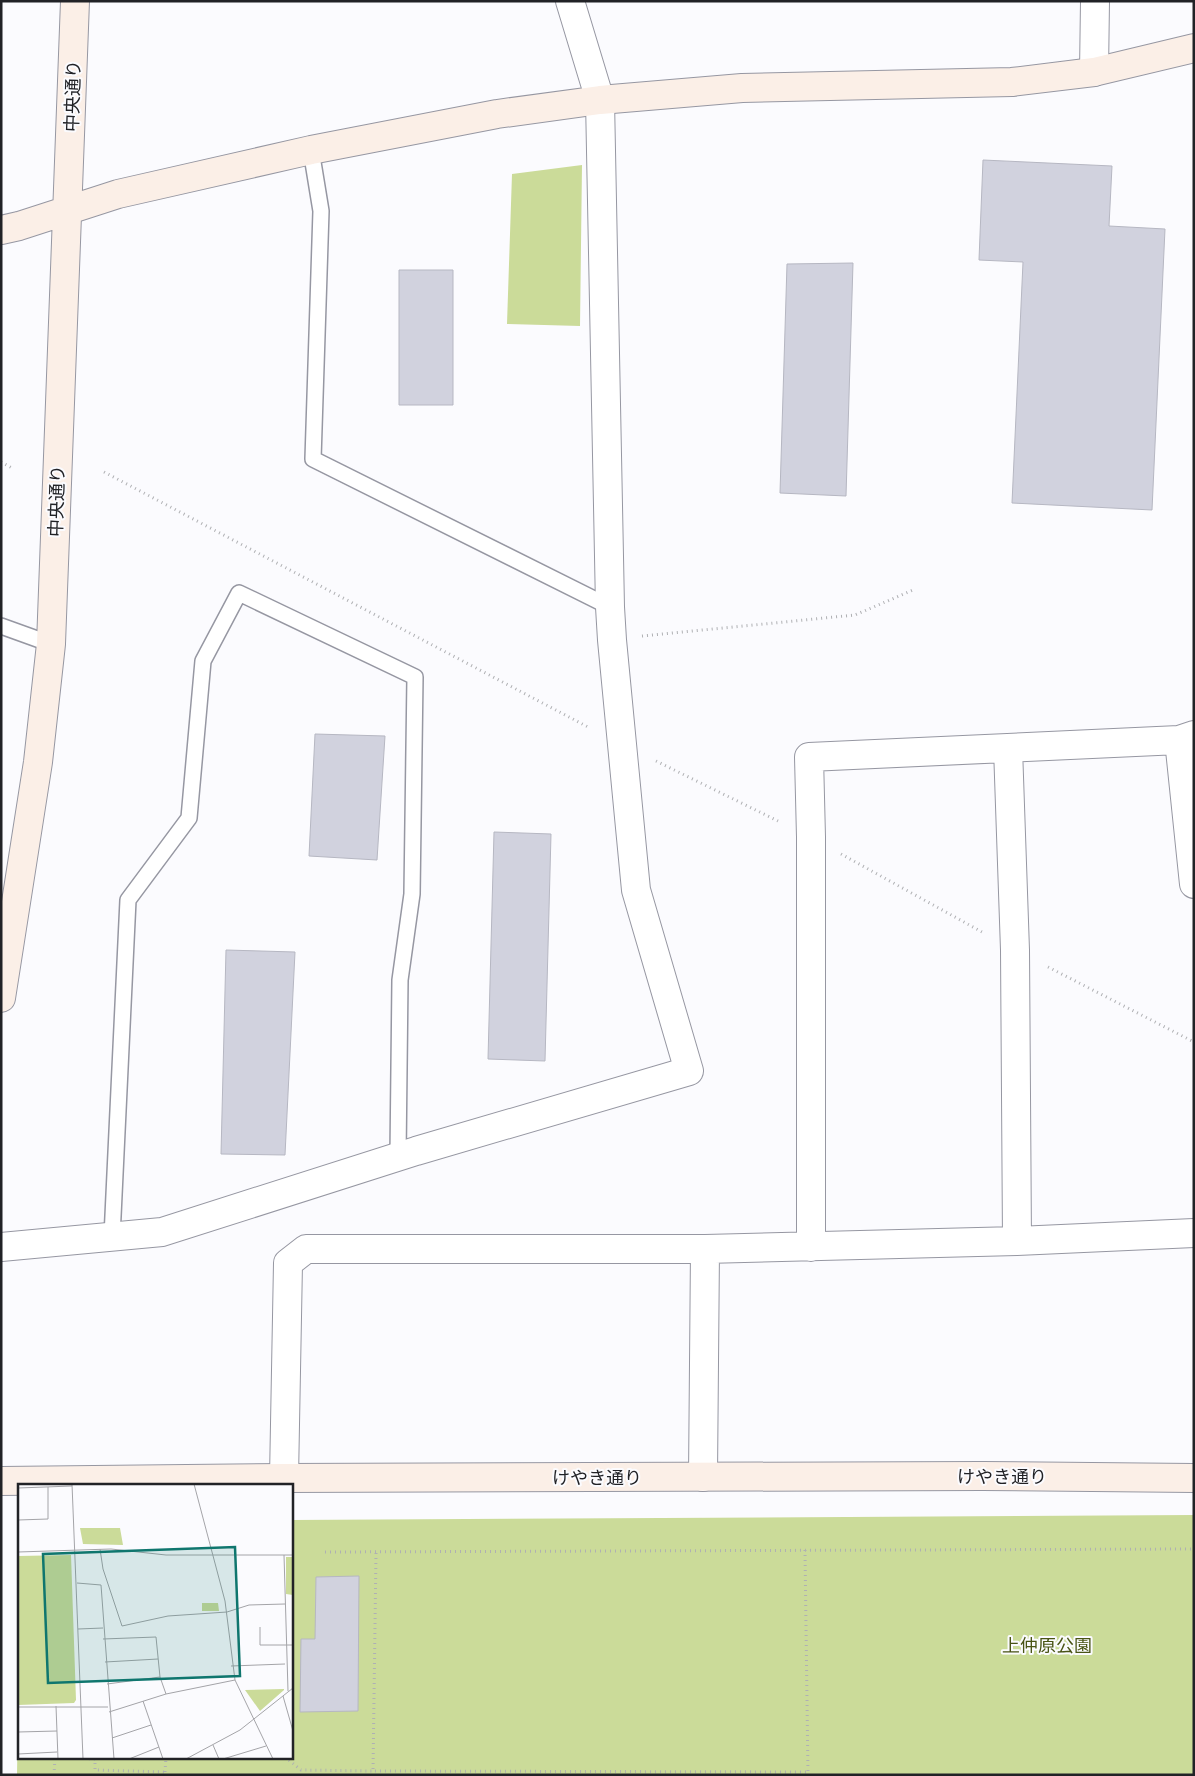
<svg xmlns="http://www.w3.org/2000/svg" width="1195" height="1776" viewBox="0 0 1195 1776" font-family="'Golos Text','Noto Sans JP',sans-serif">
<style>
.green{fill:#cbdb99}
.building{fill:#d1d2de;stroke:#b6b7c2}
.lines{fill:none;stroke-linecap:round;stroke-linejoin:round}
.lane-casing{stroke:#9697a2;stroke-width:18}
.street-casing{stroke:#9697a2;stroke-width:30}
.secondary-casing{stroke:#9697a2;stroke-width:30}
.path{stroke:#afb0b3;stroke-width:3;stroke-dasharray:1 4;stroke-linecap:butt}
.lane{stroke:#fff;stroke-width:15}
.street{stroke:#fff;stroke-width:28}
.secondary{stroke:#fbefe7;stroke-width:28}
.labels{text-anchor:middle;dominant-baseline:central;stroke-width:4;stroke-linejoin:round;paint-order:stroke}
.street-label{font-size:18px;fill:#212226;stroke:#fbfbfe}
.park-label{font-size:18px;fill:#495415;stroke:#fbfbfe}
.inset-road{fill:none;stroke:#a4a4a8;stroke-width:1}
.view{fill:#0f766e;fill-opacity:0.15;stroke:#0f766e;stroke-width:2.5}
.inset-edge{fill:none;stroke:#212226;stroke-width:2.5}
</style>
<rect width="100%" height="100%" fill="#fbfbfe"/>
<path class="green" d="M 582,165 L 580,326 L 507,324 L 512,174 Z
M 1194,1515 L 1194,1775 L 17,1775 L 19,1640 L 19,1757 L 291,1757 L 291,1520 Z"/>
<path class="building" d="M 983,160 L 1112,166 L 1109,226 L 1165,229 L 1152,510 L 1012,503 L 1023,262 L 979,260 Z
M 853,263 L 846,496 L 780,493 L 787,264 Z
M 399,270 L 453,270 L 453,405 L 399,405 Z
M 315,734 L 385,736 L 377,860 L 309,856 Z
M 494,832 L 551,834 L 545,1061 L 488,1059 Z
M 226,950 L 295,952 L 285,1155 L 221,1154 Z
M 359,1576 L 358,1711 L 300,1712 L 301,1639 L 315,1639 L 316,1577 Z"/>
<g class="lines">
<defs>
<path id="lane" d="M 311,150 L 321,211 L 313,459 L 610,607
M 1,626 L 51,644
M 112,1237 L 128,900 L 189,818 L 203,661 L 239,593 L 415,677 L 412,894 L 400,980 L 398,1156"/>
<path id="street" d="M 1094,72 L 1095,1
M 1179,740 L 1194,884
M 1008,748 L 1015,950 L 1017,1241
M 1,1247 L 162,1232 L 416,1151 L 689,1071 L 636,890 L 612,640 L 610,607 L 600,100 L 570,1
M 811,1247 L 811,837 L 809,757 L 1179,740 L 1194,735
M 703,1477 L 705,1249
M 284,1478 L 288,1263 L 306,1249 L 705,1249 L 1017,1241 L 1194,1233"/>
<path id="secondary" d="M 1,230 L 19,226 L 118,194 L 311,150 L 497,114 L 600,100 L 742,88 L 1012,82 L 1094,72 L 1194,48
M 1,998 L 38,762 L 51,644 L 75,1
M 1,1481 L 284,1478 L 982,1476 L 1194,1478"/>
</defs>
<use href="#lane" class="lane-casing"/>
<use href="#street" class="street-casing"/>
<use href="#secondary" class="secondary-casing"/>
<path class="path" d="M 1,462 L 14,469
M 104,472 L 588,727
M 642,636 L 855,615 L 913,590
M 656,761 L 778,821
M 841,854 L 982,932
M 1048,967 L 1194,1042
M 805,1550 L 808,1775
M 325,1552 L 1194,1549
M 376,1553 L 373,1771 L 808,1772
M 59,1757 L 95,1759 L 95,1770 L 165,1772 L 165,1775
M 285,1757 L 301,1770 L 373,1771
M 165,1772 L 166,1757
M 54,1775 L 55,1757"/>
<use href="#lane" class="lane"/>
<use href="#street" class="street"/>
<use href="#secondary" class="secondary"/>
</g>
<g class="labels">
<g class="street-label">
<text transform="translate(72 96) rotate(-88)">中央通り</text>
<text transform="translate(56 501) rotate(-88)">中央通り</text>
<text x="1002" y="1476">けやき通り</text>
<text x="597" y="1477">けやき通り</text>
</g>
<g class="park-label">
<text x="1047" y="1645">上仲原公園</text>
</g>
</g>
<g transform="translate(18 1484)">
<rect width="275" height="275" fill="#fbfbfe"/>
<path d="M 62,44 L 102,44 L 105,61 L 65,60 ZM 53,71 L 58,216 L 56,219 L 0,221 L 0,72 ZM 268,73 L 275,73 L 275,111 L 268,110 ZM 184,119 L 200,119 L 201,127 L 184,127 ZM 227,206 L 266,205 L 266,206 L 242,227 Z" fill="#cbdb99"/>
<path class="inset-road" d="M 54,0 L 65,275M 176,0 L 207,117 L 217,196 L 255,275M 0,4 L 54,2M 0,36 L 30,35 L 30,3M 82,65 L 85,85 L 104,142 L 150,132 L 209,128 L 231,121 L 267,120M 0,68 L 93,65 L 148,71 L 275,71M 266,71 L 270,207M 59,99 L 83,101 L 96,275M 242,143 L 242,161 L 275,161M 60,145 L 85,144M 85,155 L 138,153 L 142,193 L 148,210M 87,178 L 140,175M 213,182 L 267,180M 89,200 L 142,193M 265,212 L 275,247M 125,217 L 145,275M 38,222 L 40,275M 0,223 L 90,223M 91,228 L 148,210 L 217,196M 0,248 L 39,247M 94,254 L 133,241M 195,261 L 201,275M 0,270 L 39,268M 111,275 L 141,263M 168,275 L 222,246 L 275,204M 205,275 L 248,262"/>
<path class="view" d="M 217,63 L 222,192 L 30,199 L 25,70 Z"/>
<rect width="275" height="275" class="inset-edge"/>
</g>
<rect width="1195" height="1776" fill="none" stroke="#212226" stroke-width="5"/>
</svg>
